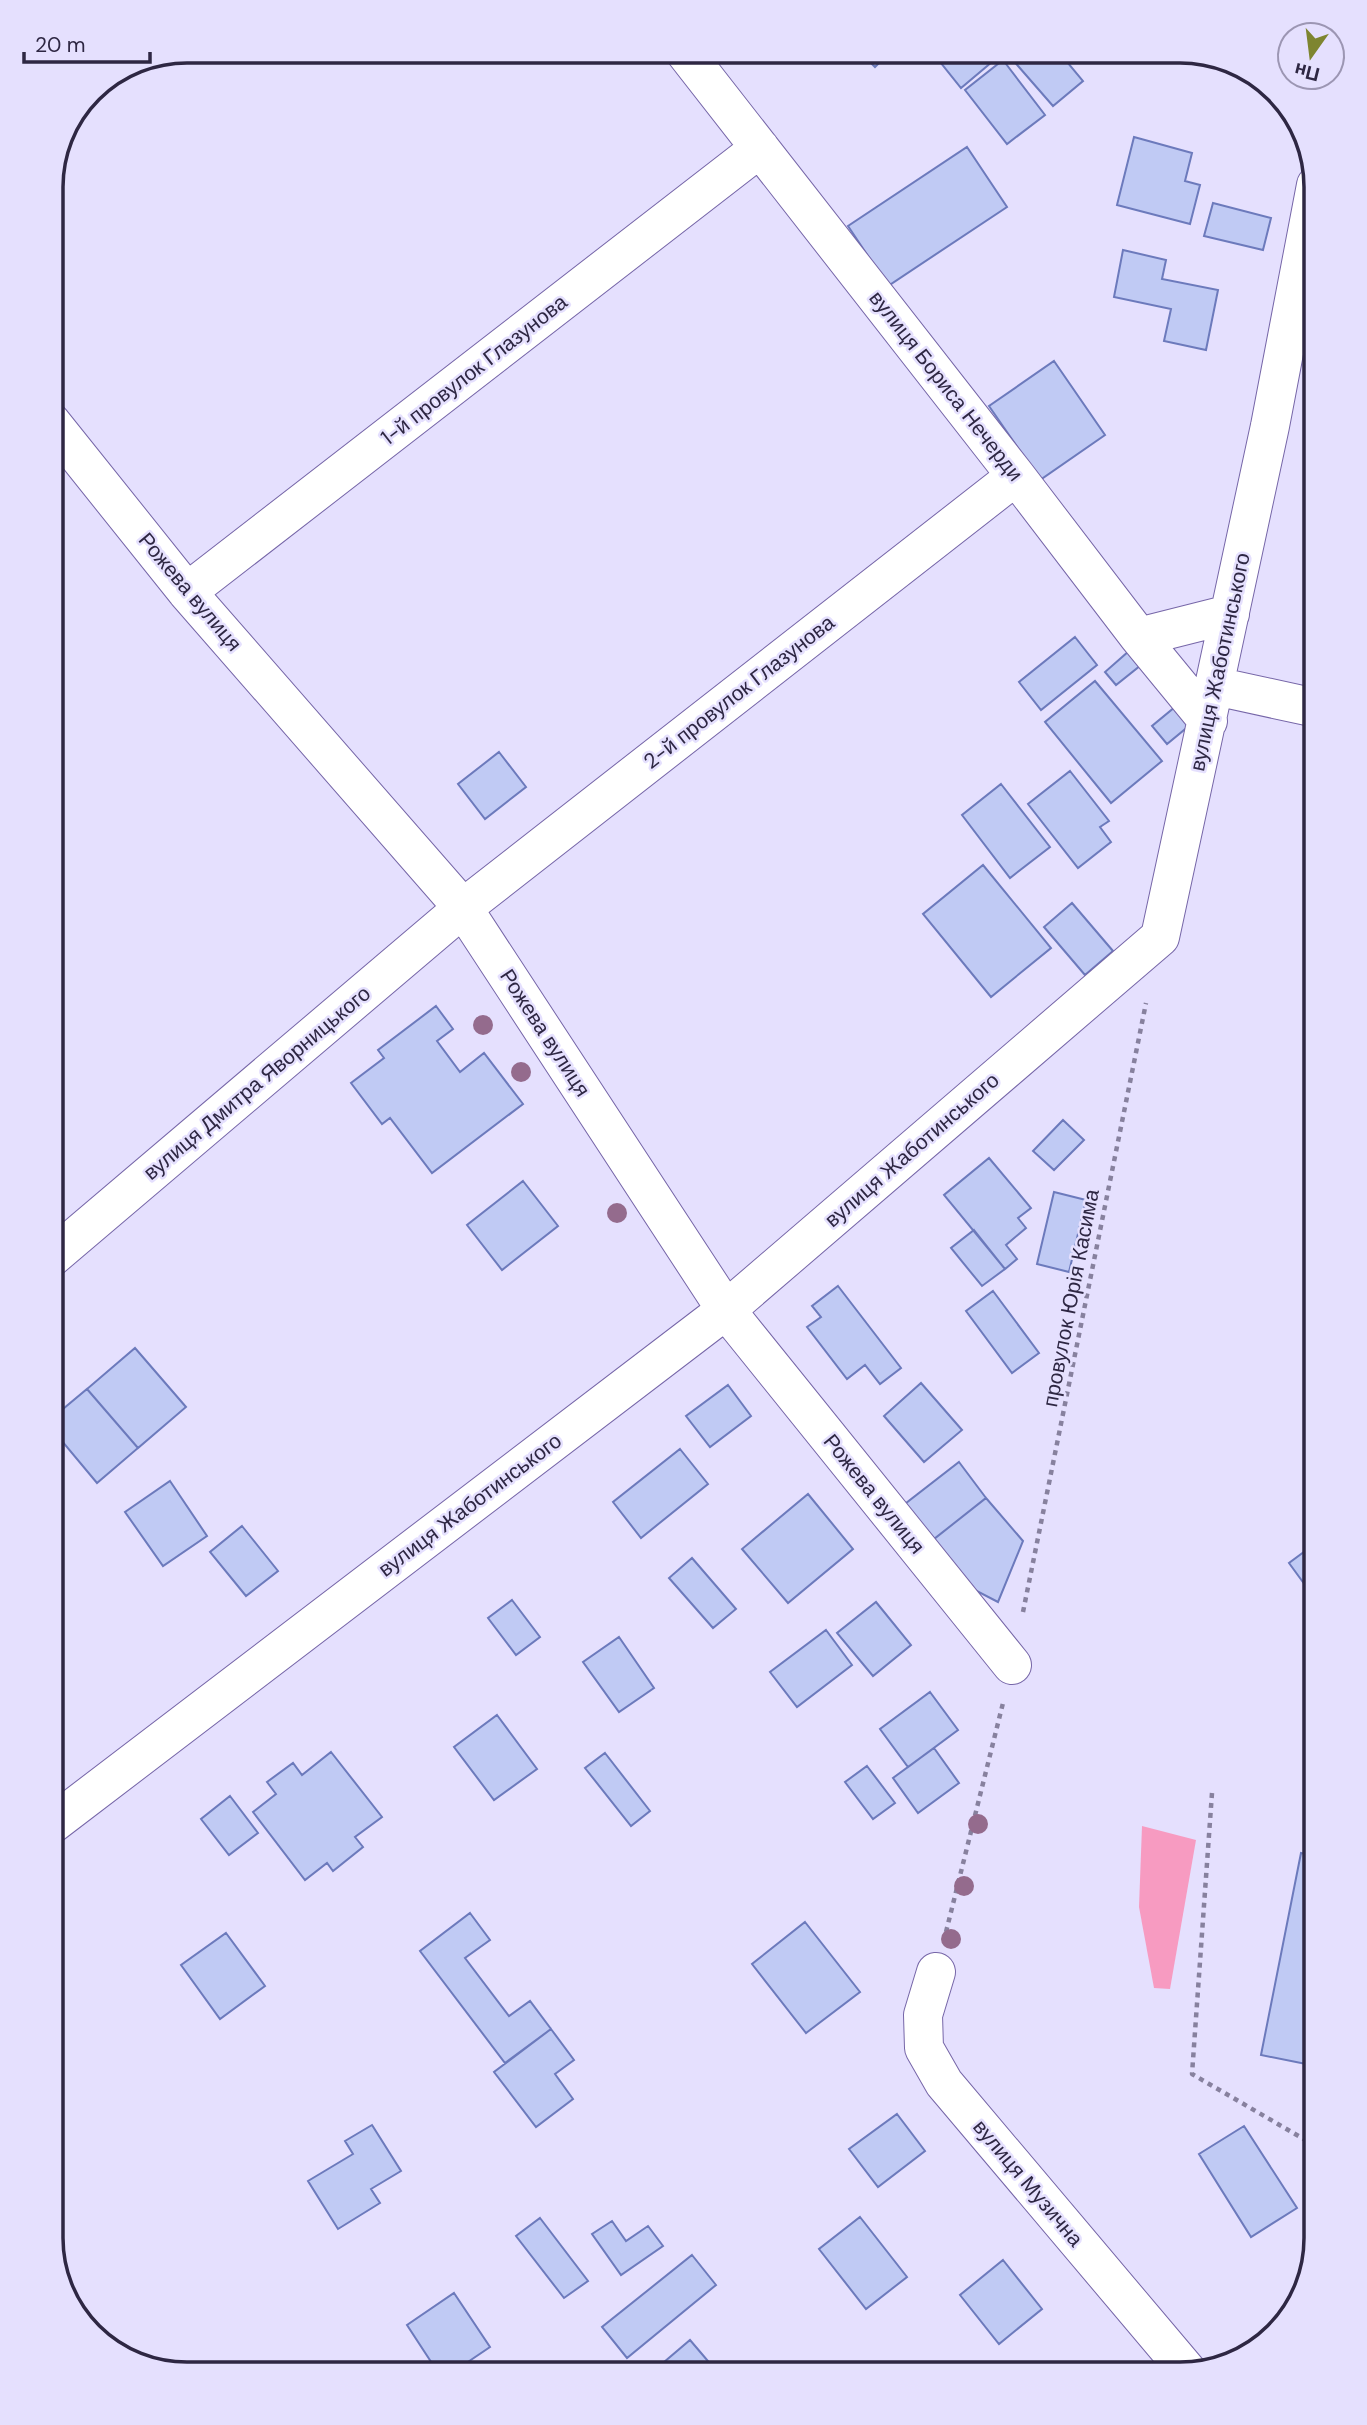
<svg xmlns="http://www.w3.org/2000/svg" width="1367" height="2425" viewBox="0 0 1367 2425" font-family="'DM Sans',sans-serif">
<style>
.green{fill:#f79bc1}
.building{fill:#c0caf4;stroke:#6c7abc;stroke-width:2}
.lines{fill:none;stroke-linecap:round;stroke-linejoin:round}
.minor-casing{stroke:#7666a8;stroke-width:40}
.path{stroke:#87819e;stroke-width:4.5;stroke-dasharray:5 5;stroke-linecap:butt}
.minor{stroke:#fff;stroke-width:38}
.tree{fill:#946b8d}
.labels{text-anchor:middle;dominant-baseline:central;stroke-width:5;stroke-linejoin:round;paint-order:stroke}
.street-label{font-size:21px;fill:#2e2743;stroke:#e5e0fe}
.rim{fill:none;stroke:#2e2743;stroke-width:3.5}
</style>
<rect width="100%" height="100%" fill="#e5e0fe"/>
<path class="green" d="M 1142,1826 L 1196,1840 L 1170,1989 L 1154,1988 L 1139,1907 Z"/>
<path class="building" d="M 859,51 L 891,51 L 875,67 Z
M 945,51 L 1005,51 L 961,88 L 937,58 Z
M 1005,51 L 1058,51 L 1083,81 L 1053,106 Z
M 1003,60 L 1045,115 L 1007,144 L 965,90 Z
M 1134,137 L 1192,153 L 1185,181 L 1200,185 L 1190,224 L 1117,205 Z
M 967,147 L 1007,207 L 888,286 L 848,226 Z
M 1213,203 L 1271,218 L 1263,250 L 1204,236 Z
M 1123,250 L 1166,260 L 1162,279 L 1218,290 L 1206,350 L 1164,341 L 1171,309 L 1114,297 Z
M 1054,361 L 1105,435 L 1040,480 L 989,406 Z
M 1075,637 L 1097,665 L 1041,710 L 1019,682 Z
M 1129,651 L 1141,665 L 1116,685 L 1105,672 Z
M 1095,681 L 1162,761 L 1111,803 L 1045,722 Z
M 1175,707 L 1190,725 L 1167,744 L 1152,726 Z
M 499,752 L 526,787 L 485,819 L 458,784 Z
M 1070,771 L 1109,821 L 1100,827 L 1111,842 L 1078,868 L 1028,804 Z
M 1001,784 L 1050,847 L 1010,878 L 962,815 Z
M 983,865 L 1051,948 L 991,997 L 923,914 Z
M 1072,903 L 1113,951 L 1085,975 L 1044,927 Z
M 436,1006 L 453,1029 L 437,1041 L 460,1072 L 484,1053 L 523,1104 L 432,1173 L 390,1118 L 382,1124 L 351,1083 L 384,1058 L 378,1050 Z
M 1063,1120 L 1084,1140 L 1054,1170 L 1033,1151 Z
M 989,1158 L 1031,1208 L 1018,1218 L 1026,1228 L 1006,1245 L 1017,1259 L 1005,1269 L 944,1195 Z
M 523,1181 L 558,1226 L 502,1270 L 467,1225 Z
M 1054,1192 L 1086,1200 L 1069,1272 L 1037,1264 Z
M 974,1230 L 1005,1269 L 982,1286 L 951,1248 Z
M 838,1286 L 901,1368 L 880,1384 L 865,1365 L 847,1379 L 807,1327 L 821,1317 L 812,1306 Z
M 993,1291 L 1039,1353 L 1012,1373 L 966,1311 Z
M 135,1348 L 186,1407 L 138,1448 L 87,1389 Z
M 921,1383 L 962,1430 L 924,1462 L 884,1416 Z
M 728,1385 L 751,1416 L 710,1447 L 686,1416 Z
M 87,1389 L 138,1448 L 97,1483 L 51,1428 L 51,1419 Z
M 680,1449 L 708,1484 L 641,1538 L 613,1502 Z
M 959,1462 L 986,1498 L 929,1543 L 901,1507 Z
M 170,1481 L 207,1536 L 163,1566 L 125,1512 Z
M 808,1494 L 853,1549 L 788,1603 L 742,1549 Z
M 986,1498 L 1023,1541 L 998,1602 L 967,1586 L 929,1543 Z
M 242,1526 L 278,1571 L 246,1596 L 210,1552 Z
M 1316,1543 L 1316,1600 L 1289,1563 Z
M 692,1558 L 736,1609 L 713,1628 L 669,1578 Z
M 512,1600 L 540,1637 L 516,1655 L 488,1618 Z
M 876,1602 L 911,1645 L 873,1676 L 837,1633 Z
M 826,1630 L 852,1665 L 797,1707 L 770,1672 Z
M 619,1637 L 654,1688 L 619,1712 L 583,1662 Z
M 930,1692 L 958,1730 L 908,1767 L 880,1729 Z
M 497,1715 L 537,1769 L 494,1800 L 454,1747 Z
M 934,1748 L 959,1783 L 918,1813 L 893,1778 Z
M 331,1752 L 382,1817 L 355,1837 L 363,1847 L 333,1871 L 327,1863 L 305,1880 L 253,1812 L 276,1794 L 267,1782 L 293,1763 L 302,1775 Z
M 605,1753 L 650,1811 L 631,1826 L 585,1768 Z
M 867,1766 L 895,1803 L 873,1819 L 845,1782 Z
M 230,1796 L 258,1833 L 229,1855 L 201,1819 Z
M 1301,1853 L 1316,1856 L 1316,2066 L 1261,2055 Z
M 470,1913 L 490,1940 L 465,1958 L 509,2016 L 530,2001 L 551,2029 L 505,2063 L 420,1951 Z
M 805,1922 L 860,1992 L 806,2033 L 752,1964 Z
M 226,1933 L 265,1986 L 220,2019 L 181,1965 Z
M 551,2029 L 574,2060 L 555,2074 L 573,2099 L 536,2127 L 494,2072 Z
M 897,2114 L 925,2151 L 878,2187 L 849,2149 Z
M 372,2125 L 401,2171 L 371,2189 L 380,2203 L 338,2229 L 308,2181 L 353,2154 L 345,2141 Z
M 1244,2126 L 1297,2208 L 1251,2237 L 1199,2154 Z
M 860,2217 L 907,2277 L 866,2309 L 819,2249 Z
M 540,2218 L 588,2281 L 564,2298 L 516,2236 Z
M 612,2221 L 626,2241 L 648,2226 L 663,2246 L 621,2275 L 592,2234 Z
M 692,2255 L 716,2285 L 627,2358 L 602,2327 Z
M 1003,2260 L 1042,2309 L 999,2344 L 960,2295 Z
M 454,2293 L 490,2347 L 450,2374 L 439,2374 L 407,2325 Z
M 690,2340 L 719,2374 L 650,2374 Z"/>
<g class="lines">
<defs>
<path id="minor" d="M 684,51 L 1016,476 L 1139,637 L 1208,721
M 51,422 L 187,592 L 463,908 L 726,1310 L 1012,1665
M 187,592 L 760,148
M 1139,637 L 1230,614
M 1215,686 L 1316,708
M 51,1258 L 463,908 L 1016,476
M 51,1825 L 726,1310 L 1160,937 L 1270,426 L 1316,185
M 936,1972 L 923,2015 L 924,2048 L 944,2083 L 1188,2372"/>
</defs>
<use href="#minor" class="minor-casing"/>
<path class="path" d="M 1023,1612 L 1146,1003
M 1212,1793 L 1192,2074 L 1314,2145 L 1316,2172
M 946,1932 L 1003,1703"/>
<use href="#minor" class="minor"/>
</g>
<g class="tree">
<circle cx="483" cy="1025" r="10"/>
<circle cx="521" cy="1072" r="10"/>
<circle cx="617" cy="1213" r="10"/>
<circle cx="978" cy="1824" r="10"/>
<circle cx="964" cy="1886" r="10"/>
<circle cx="951" cy="1939" r="10"/>
</g>
<g class="labels">
<g class="street-label">
<text transform="translate(474 370) rotate(-38)">1-й провулок Глазунова</text>
<text transform="translate(946 386) rotate(52)">вулиця Бориса Нечерди</text>
<text transform="translate(190 592) rotate(50)">Рожева вулиця</text>
<text transform="translate(1220 662) rotate(-78)">вулиця Жаботинського</text>
<text transform="translate(739 692) rotate(-38)">2-й провулок Глазунова</text>
<text transform="translate(545 1033) rotate(57)">Рожева вулиця</text>
<text transform="translate(257 1083) rotate(-40)">вулиця Дмитра Яворницького</text>
<text transform="translate(912 1150) rotate(-41)">вулиця Жаботинського</text>
<text transform="translate(1071 1298) rotate(-79)">провулок Юрія Касима</text>
<text transform="translate(874 1494) rotate(51)">Рожева вулиця</text>
<text transform="translate(470 1505) rotate(-37)">вулиця Жаботинського</text>
<text transform="translate(1028 2183) rotate(50)">вулиця Музична</text>
</g>
</g>
<path d="M0 0H1367V2425H0ZM187 63H1180A124 124 0 0 1 1304 187V2238A124 124 0 0 1 1180 2362H187A124 124 0 0 1 63 2238V187A124 124 0 0 1 187 63Z" fill="#e5e0fe" fill-rule="evenodd"/>
<path class="rim" d="M187 63H1180A124 124 0 0 1 1304 187V2238A124 124 0 0 1 1180 2362H187A124 124 0 0 1 63 2238V187A124 124 0 0 1 187 63Z"/>
<g transform="translate(1311 56) rotate(194)"><circle r="33" fill="#e5e0fe" stroke="#9c96b3" stroke-width="2"/>
<path d="M0-5L12 26L0 18L-12 26Z" fill="#7e8530"/>
<text y="-10" font-size="19" font-weight="bold" text-anchor="middle" fill="#2e2743">Пн</text>
</g>
<path d="M24 52v10h126v-10" fill="none" stroke="#2e2743" stroke-width="3.5"/>
<text x="35" y="52" font-size="21" fill="#2e2743" stroke="#e5e0fe" stroke-width="5" paint-order="stroke">20 m</text>
</svg>
